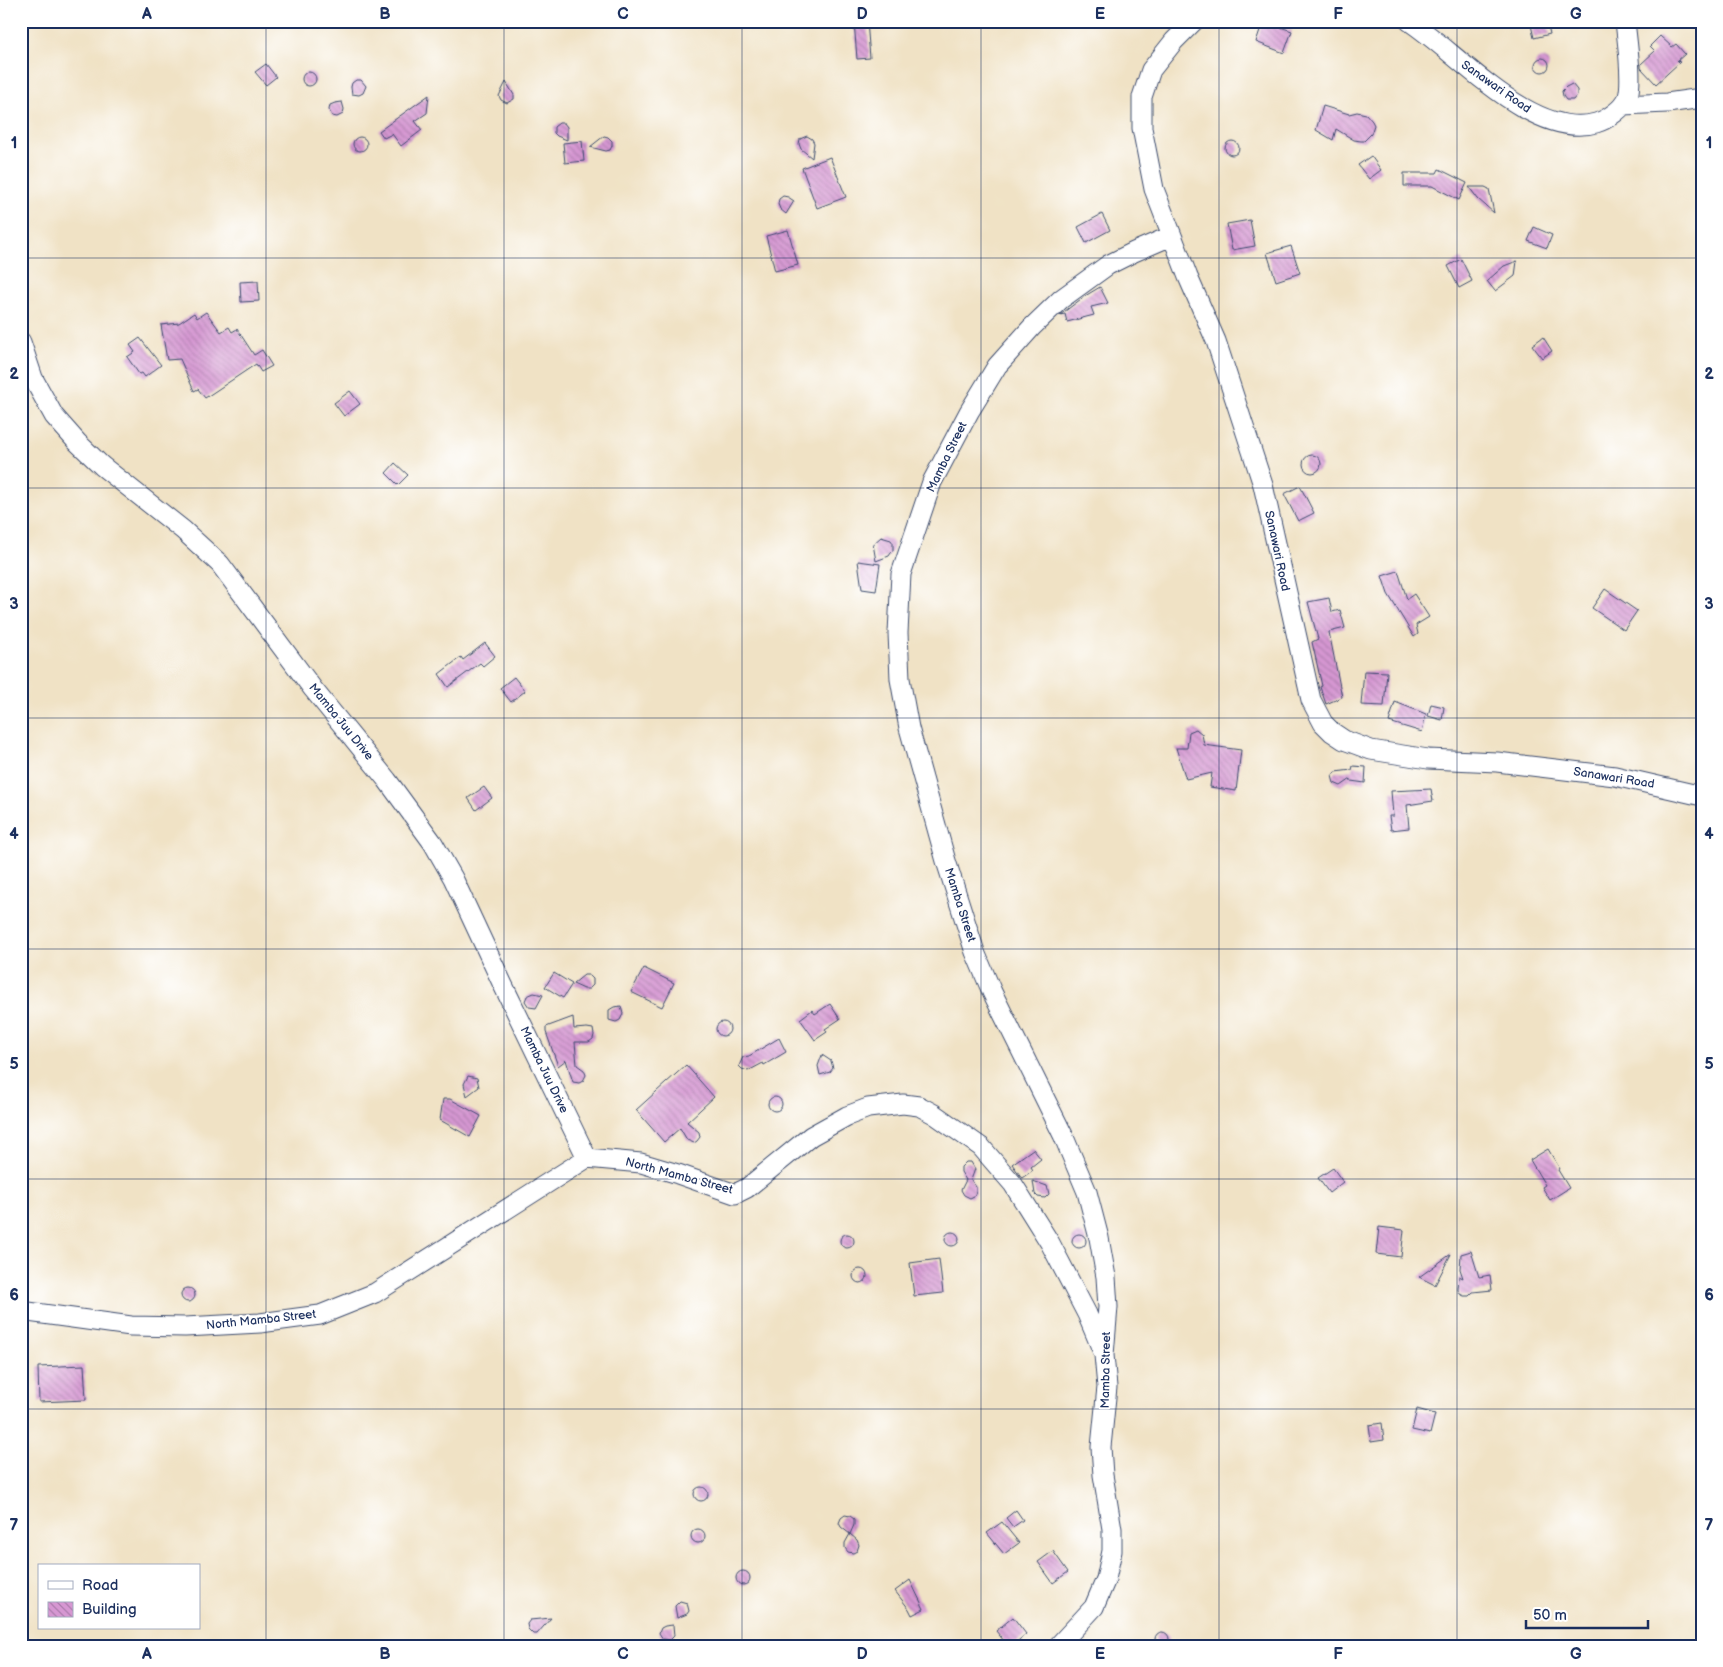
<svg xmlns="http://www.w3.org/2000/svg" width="1723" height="1667" viewBox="0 0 1723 1667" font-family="'Balsamiq Sans',sans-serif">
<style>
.building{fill:url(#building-back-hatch)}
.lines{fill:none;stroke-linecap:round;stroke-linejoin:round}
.street-casing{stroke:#3b4a6d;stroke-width:21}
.street{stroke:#fff;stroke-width:19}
.grid{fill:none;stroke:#1b2f5e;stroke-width:1;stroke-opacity:0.55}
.labels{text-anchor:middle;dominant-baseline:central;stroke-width:4;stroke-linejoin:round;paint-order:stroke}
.street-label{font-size:12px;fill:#1b2f5e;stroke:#fff}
.neatline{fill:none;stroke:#1b2f5e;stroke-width:2}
.grid-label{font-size:16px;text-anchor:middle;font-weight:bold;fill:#1b2f5e}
</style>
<defs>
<pattern id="building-back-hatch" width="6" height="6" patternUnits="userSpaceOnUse" patternTransform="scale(1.25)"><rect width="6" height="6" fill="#d697d2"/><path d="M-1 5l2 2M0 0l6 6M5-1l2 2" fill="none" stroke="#ad7cae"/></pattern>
</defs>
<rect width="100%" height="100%" fill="#fff"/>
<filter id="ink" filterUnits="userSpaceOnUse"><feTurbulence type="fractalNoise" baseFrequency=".02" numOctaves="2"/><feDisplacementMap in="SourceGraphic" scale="10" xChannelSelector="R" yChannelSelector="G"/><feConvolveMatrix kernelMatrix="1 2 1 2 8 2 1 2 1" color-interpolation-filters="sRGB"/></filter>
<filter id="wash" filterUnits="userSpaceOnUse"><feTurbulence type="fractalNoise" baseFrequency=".0096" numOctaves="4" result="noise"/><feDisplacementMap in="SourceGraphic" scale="20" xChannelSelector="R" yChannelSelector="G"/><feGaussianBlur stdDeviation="1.12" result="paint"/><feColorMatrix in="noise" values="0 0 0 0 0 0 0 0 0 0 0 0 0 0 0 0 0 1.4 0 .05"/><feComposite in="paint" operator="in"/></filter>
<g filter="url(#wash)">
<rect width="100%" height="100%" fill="#f0e2c5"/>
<g id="blocks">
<path class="building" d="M 854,21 L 867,21 L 870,58 L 857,59 Z
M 1263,21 L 1292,31 L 1284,53 L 1256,42 Z
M 1547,22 L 1550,34 L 1534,38 L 1531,25 Z
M 1660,36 L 1672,47 L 1676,44 L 1685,54 L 1677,61 L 1680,62 L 1656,84 L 1641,68 L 1641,64 L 1655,51 L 1650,46 Z
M1535 65a7 7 0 1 1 14 0a7 7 0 1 1-14 0Z
M 266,64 L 276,77 L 266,85 L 255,72 Z
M302 79a7 7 0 1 1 14 0a7 7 0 1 1-14 0Z
M 356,80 L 361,80 L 366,86 L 363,93 L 359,95 L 352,94 L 351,87 L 352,83 Z
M 506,82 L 514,95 L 514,99 L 507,103 L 501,100 L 499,96 Z
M 1572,84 L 1577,90 L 1577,95 L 1573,100 L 1566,100 L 1563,96 L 1562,91 L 1566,87 Z
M 429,95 L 427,113 L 415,121 L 422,130 L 401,146 L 392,134 L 384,138 L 379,131 Z
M 342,102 L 344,109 L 343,114 L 337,117 L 332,116 L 329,110 L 330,105 L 335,103 Z
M 1323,106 L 1349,114 L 1357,112 L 1366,114 L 1372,121 L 1374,125 L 1371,134 L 1364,141 L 1361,141 L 1354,140 L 1336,129 L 1333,140 L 1316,130 Z
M 559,123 L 564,123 L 567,127 L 567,140 L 557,136 L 554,133 L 554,127 Z
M 604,136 L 608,137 L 612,141 L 612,146 L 610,150 L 606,151 L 590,147 Z
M 807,136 L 812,139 L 814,143 L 812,158 L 801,149 L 799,144 L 800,139 Z
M353 144a7 7 0 1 1 14 0a7 7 0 1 1-14 0Z
M1225 148a7 7 0 1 1 14 0a7 7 0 1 1-14 0Z
M 582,141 L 584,161 L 565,163 L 563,143 Z
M 1371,156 L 1381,170 L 1369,179 L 1358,165 Z
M 830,157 L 846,197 L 817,208 L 802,168 Z
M 1439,169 L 1467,183 L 1459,200 L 1432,186 L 1404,186 L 1404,173 L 1437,173 Z
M 1469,187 L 1485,187 L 1489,189 L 1494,213 L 1478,199 Z
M 783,196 L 788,197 L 794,201 L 786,214 L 780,209 L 778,204 L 779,199 Z
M 1102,214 L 1110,230 L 1086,243 L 1078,227 Z
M 1250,220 L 1255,246 L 1232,250 L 1227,224 Z
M 1534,227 L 1552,235 L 1547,248 L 1528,241 Z
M 788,230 L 798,265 L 775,271 L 766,236 Z
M 1291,246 L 1300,273 L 1276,281 L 1267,253 Z
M 1461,259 L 1472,281 L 1459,288 L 1448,266 Z
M 1517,261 L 1515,276 L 1495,291 L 1487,281 L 1504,266 Z
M 258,281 L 259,301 L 241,302 L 240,282 Z
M 1100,287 L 1108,303 L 1091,307 L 1094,315 L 1067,322 L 1065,314 L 1060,315 L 1085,296 Z
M 206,312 L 221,332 L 229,327 L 232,332 L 237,329 L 254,355 L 262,350 L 272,366 L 261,372 L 256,364 L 205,398 L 198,389 L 194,391 L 180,359 L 167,360 L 161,325 L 179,323 L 194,313 L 197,318 Z
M 1543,337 L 1552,351 L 1542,358 L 1532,345 Z
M 140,338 L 161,365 L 145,377 L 142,373 L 139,374 L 127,357 L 135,352 L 130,345 Z
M 350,391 L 360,404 L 344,416 L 334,403 Z
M1303 464a9 9 0 1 1 18 0a9 9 0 1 1-18 0Z
M 395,463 L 408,475 L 398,485 L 386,473 Z
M 1300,486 L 1314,513 L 1298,521 L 1284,494 Z
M 881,537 L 891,540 L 893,543 L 893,550 L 889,556 L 876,561 L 873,544 Z
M 858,561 L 880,564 L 876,591 L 862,589 Z
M 1398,571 L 1407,599 L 1414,594 L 1429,617 L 1416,625 L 1418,634 L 1414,637 L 1388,594 L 1382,576 Z
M 1605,589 L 1637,611 L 1624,630 L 1592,608 Z
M 1329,598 L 1332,612 L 1340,610 L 1345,628 L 1329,632 L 1342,697 L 1326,704 L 1320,687 L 1322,686 L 1312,642 L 1318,639 L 1308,602 Z
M 485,643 L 495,656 L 483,666 L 480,663 L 448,687 L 439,674 L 461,657 L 463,660 Z
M 1364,671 L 1387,672 L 1384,706 L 1361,705 Z
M 514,677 L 525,691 L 511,702 L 500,688 Z
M 1395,702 L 1426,714 L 1422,732 L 1389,722 Z
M 1431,704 L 1444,707 L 1442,720 L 1428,716 Z
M 1196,729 L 1202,734 L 1204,745 L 1241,750 L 1236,791 L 1210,787 L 1212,773 L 1186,779 L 1176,748 L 1187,748 L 1189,732 Z
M 1353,766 L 1366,767 L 1365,783 L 1351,781 L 1351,779 L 1341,786 L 1334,783 L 1332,776 L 1335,772 L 1352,770 Z
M 484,787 L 492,798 L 476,810 L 468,798 Z
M 1431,789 L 1433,801 L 1407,805 L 1409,828 L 1391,830 L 1389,816 L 1393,816 L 1391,791 Z
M 644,968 L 674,983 L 662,1007 L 631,992 Z
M 554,973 L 572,984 L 563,998 L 545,987 Z
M 584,975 L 589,975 L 593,979 L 593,985 L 589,989 L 584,989 L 573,984 Z
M 534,993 L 543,995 L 536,1008 L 529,1007 L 525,1001 L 527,996 Z
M 830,1004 L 840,1019 L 825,1029 L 827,1032 L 815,1040 L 800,1019 L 812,1010 L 815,1014 Z
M 621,1006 L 623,1014 L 620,1020 L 616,1022 L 609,1020 L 609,1010 L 614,1007 Z
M 573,1017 L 574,1029 L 587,1028 L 593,1029 L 594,1035 L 593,1039 L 589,1042 L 575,1042 L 577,1065 L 584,1070 L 586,1075 L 583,1081 L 579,1083 L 573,1082 L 566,1060 L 558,1066 L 546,1032 L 546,1027 Z
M716 1029a7 7 0 1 1 14 0a7 7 0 1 1-14 0Z
M 779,1038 L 786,1052 L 764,1065 L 763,1063 L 748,1071 L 742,1069 L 739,1066 L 743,1057 L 749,1056 Z
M 822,1055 L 831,1061 L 833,1068 L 830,1072 L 820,1075 L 818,1066 Z
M 686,1065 L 714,1097 L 687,1122 L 699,1132 L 700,1137 L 697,1141 L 694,1143 L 687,1140 L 680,1128 L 664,1142 L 636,1110 Z
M 468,1076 L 477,1078 L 479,1087 L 467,1096 L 464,1084 Z
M768 1104a7 7 0 1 1 14 0a7 7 0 1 1-14 0Z
M 443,1099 L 450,1099 L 481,1116 L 470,1137 L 440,1120 Z
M 1033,1149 L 1041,1159 L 1031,1167 L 1033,1170 L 1022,1178 L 1012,1164 Z
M 1548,1149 L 1560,1169 L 1558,1170 L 1569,1188 L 1550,1200 L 1542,1187 L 1545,1185 L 1530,1160 Z
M 966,1162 L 971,1162 L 975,1169 L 971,1180 L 976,1187 L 976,1192 L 974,1196 L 970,1198 L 964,1195 L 961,1190 L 966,1180 L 961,1172 L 961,1167 Z
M 1333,1168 L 1343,1182 L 1329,1193 L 1318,1178 Z
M 1033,1181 L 1047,1186 L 1049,1194 L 1045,1198 L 1038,1197 L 1035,1194 Z
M 1379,1227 L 1404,1230 L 1401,1257 L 1376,1254 Z
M945 1239a7 7 0 1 1 14 0a7 7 0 1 1-14 0Z
M840 1241a7 7 0 1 1 14 0a7 7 0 1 1-14 0Z
M1072 1241a7 7 0 1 1 14 0a7 7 0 1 1-14 0Z
M 1471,1251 L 1479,1277 L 1490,1275 L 1492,1290 L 1473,1292 L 1469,1296 L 1464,1296 L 1460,1294 L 1458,1290 L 1459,1276 L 1463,1278 L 1460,1269 L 1461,1254 Z
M 1451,1254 L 1435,1285 L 1419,1277 Z
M 939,1259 L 943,1293 L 914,1296 L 910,1263 Z
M853 1276a7 7 0 1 1 14 0a7 7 0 1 1-14 0Z
M181 1295a7 7 0 1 1 14 0a7 7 0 1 1-14 0Z
M 84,1365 L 86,1400 L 39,1402 L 38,1367 Z
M 1417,1409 L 1435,1414 L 1430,1434 L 1412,1430 Z
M 1382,1423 L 1384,1440 L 1371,1442 L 1369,1425 Z
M694 1494a7 7 0 1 1 14 0a7 7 0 1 1-14 0Z
M 1016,1510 L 1023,1520 L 1013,1527 L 1006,1518 Z
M 845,1515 L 850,1516 L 854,1519 L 854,1525 L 850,1534 L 857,1540 L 859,1545 L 857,1551 L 853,1553 L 848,1552 L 845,1548 L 845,1543 L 850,1534 L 841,1527 L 839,1523 L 841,1518 Z
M 1002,1522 L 1019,1543 L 1004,1554 L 987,1533 Z
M691 1536a7 7 0 1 1 14 0a7 7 0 1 1-14 0Z
M 1053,1551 L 1068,1572 L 1053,1583 L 1038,1562 Z
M736 1578a7 7 0 1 1 14 0a7 7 0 1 1-14 0Z
M 910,1580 L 924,1609 L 912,1615 L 909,1609 L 895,1591 Z
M 680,1601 L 687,1603 L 689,1611 L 687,1614 L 677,1618 L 675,1606 Z
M 1013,1617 L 1026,1634 L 1012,1646 L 1008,1646 L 996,1631 Z
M 551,1618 L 537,1634 L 533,1634 L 528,1629 L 527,1624 L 530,1620 Z
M 673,1625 L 674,1636 L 670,1640 L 663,1639 L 659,1633 L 661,1628 L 665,1626 Z
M1155 1639a7 7 0 1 1 14 0a7 7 0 1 1-14 0Z"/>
</g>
</g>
<g filter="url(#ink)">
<use href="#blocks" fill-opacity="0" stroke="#3b4a6d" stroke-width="1"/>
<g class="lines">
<defs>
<path id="street" d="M 1194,21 L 1174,41 L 1151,70 L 1142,97 L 1142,128 L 1154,189 L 1188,277 L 1216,341 L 1263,485 L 1311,700 L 1323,723 L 1332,732 L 1344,740 L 1371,750 L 1428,759 L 1497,762 L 1615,776 L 1702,796
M 1409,21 C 1458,53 1533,141 1596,123 C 1607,120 1624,108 1628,97 C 1633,79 1627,41 1625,21
M 1623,105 L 1667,103 L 1702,98
M 21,342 L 33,378 L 54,416 L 77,442 L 102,466 L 183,530 L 220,564 L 313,689 L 387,780 L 433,843 L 453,878 L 503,985 L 587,1158
M 21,1311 L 131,1326 L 185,1327 L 260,1323 L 320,1315 L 375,1293 L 587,1158 L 641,1163 L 678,1174 L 735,1194 L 747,1188 L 811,1136 L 847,1116 L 868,1108 L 903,1104 L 919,1106 L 934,1114 L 981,1147 L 1013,1184 L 1050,1243 L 1087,1314 L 1103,1352
M 1058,1646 L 1094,1607 L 1106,1579 L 1112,1551 L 1112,1529 L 1103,1475 L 1101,1447 L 1107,1387 L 1104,1355 L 1108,1307 L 1106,1277 L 1099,1238 L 1087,1192 L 1063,1135 L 992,992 L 975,952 L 946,861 L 909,728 L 900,679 L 898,633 L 901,574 L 932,482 L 969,412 L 997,366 L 1032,327 L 1061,299 L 1108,265 L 1134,252 L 1171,236"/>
</defs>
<use href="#street" class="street-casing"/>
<use href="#street" class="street"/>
</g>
</g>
<path class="grid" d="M 266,21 L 266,1646M 504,21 L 504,1646M 742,21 L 742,1646M 981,21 L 981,1646M 1219,21 L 1219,1646M 1457,21 L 1457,1646M 21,258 L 1702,258M 21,488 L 1702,488M 21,718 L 1702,718M 21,949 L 1702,949M 21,1179 L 1702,1179M 21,1409 L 1702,1409"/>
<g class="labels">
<g class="street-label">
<text transform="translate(1496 87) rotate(35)">Sanawari Road</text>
<text transform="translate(947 457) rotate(-64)">Mamba Street</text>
<text transform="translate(1277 551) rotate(78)">Sanawari Road</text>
<text transform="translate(341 722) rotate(51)">Mamba Juu Drive</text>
<text transform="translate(1614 778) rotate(9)">Sanawari Road</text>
<text transform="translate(960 905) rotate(72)">Mamba Street</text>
<text transform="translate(544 1070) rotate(64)">Mamba Juu Drive</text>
<text transform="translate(679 1176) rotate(15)">North Mamba Street</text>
<text transform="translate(261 1320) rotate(-6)">North Mamba Street</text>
<text transform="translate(1106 1370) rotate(-89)">Mamba Street</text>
</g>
</g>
<rect width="1723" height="1667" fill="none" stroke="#fff" stroke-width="55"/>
<rect x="38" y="1564" width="162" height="65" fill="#ffffff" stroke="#a4acbf"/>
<rect x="48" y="1581" width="25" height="8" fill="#ffffff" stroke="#a4acbf"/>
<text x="82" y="1590" font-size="15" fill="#1b2f5e">Road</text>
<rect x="48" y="1602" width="25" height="15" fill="url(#building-back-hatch)" stroke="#a4acbf"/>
<text x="82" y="1614" font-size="15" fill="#1b2f5e">Building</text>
<path d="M1526 1620v8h122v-8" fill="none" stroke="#1b2f5e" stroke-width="2.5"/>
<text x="1533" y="1620" font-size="15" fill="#1b2f5e" stroke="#ffffff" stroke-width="4" paint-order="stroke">50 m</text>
<rect x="28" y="28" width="1668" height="1612" class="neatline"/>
<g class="grid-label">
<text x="147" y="19">A</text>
<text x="385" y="19">B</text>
<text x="623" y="19">C</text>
<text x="862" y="19">D</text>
<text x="1100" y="19">E</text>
<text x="1338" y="19">F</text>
<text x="1576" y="19">G</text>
<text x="14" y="148">1</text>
<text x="1709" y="148">1</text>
<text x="14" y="379">2</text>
<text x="1709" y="379">2</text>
<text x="14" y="609">3</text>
<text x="1709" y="609">3</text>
<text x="14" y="839">4</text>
<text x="1709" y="839">4</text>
<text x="14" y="1069">5</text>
<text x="1709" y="1069">5</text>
<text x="14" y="1300">6</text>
<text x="1709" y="1300">6</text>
<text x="14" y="1530">7</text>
<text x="1709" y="1530">7</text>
<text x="147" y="1659">A</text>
<text x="385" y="1659">B</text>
<text x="623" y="1659">C</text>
<text x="862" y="1659">D</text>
<text x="1100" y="1659">E</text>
<text x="1338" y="1659">F</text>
<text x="1576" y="1659">G</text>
</g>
</svg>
